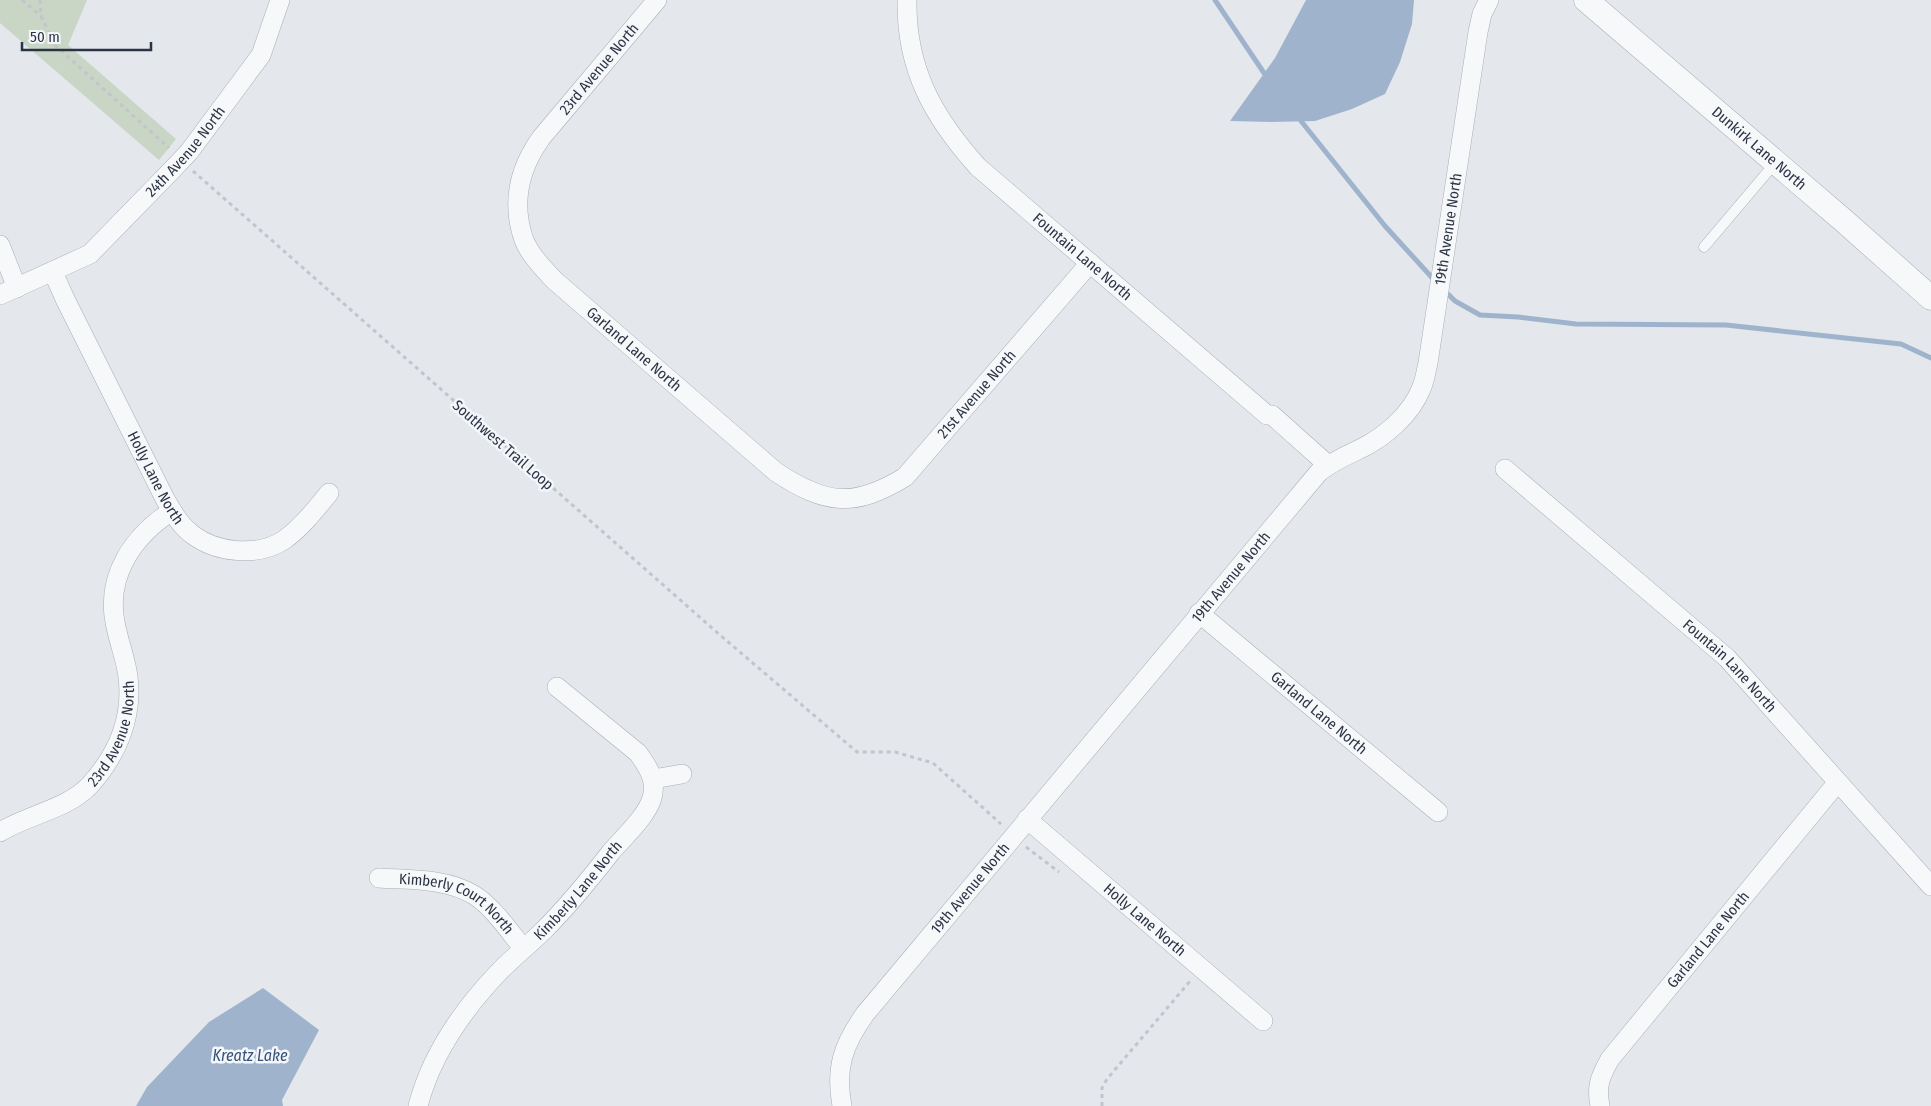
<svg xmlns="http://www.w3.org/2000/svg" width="1931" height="1106" viewBox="0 0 1931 1106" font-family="'Fira Sans Condensed',sans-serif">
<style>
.green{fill:#c9d6c5}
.water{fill:#9fb4cc}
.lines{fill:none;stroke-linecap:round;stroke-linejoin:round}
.stream{stroke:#9fb4cc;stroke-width:5}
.service-casing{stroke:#a9aeb7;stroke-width:11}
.minor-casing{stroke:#a9aeb7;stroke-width:20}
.tertiary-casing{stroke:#a9aeb7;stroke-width:25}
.path{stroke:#c2c5cb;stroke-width:3;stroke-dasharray:4 4;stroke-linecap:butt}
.service{stroke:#f7f8fa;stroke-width:10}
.minor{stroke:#f7f8fa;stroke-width:19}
.tertiary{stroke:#f7f8fa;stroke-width:24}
.labels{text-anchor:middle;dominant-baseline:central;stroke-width:5;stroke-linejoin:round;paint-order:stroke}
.street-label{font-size:15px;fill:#2b3445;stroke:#f4f6f9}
.water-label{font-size:16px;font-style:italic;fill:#34527a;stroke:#f4f6f9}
</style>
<rect width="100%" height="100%" fill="#e4e7ec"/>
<path class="green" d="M 0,0 L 87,0 L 68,45 L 176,139 L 159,160 L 0,23 Z"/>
<path class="water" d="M 1306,0 L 1414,0 L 1412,24 L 1400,62 L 1385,94 L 1352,109 L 1315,121 L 1271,122 L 1230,121 L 1275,58 Z
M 263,988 L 319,1030 L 282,1100 L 283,1106 L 136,1106 L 147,1087 L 209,1022 Z"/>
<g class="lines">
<path class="stream" d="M 1215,0 L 1264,73
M 1301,121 L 1385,226 L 1436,282
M 1443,289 L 1455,301 L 1480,315 L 1518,317 L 1576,324 L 1726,325 L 1901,344 L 1931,358"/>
<defs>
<path id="service" d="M 1704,247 L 1776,162"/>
<g id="minor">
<path id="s1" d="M 657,0 L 541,138 C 519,169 511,203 524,240 C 530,255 543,268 554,280 L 776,472 C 826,505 854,508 905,477 L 1090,263"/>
<path id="s2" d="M 907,0 C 906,69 933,117 978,167 L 1267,415 L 1272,415 L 1328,465"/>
<path d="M 0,245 L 17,288"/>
<path id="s3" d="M 53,272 L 65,299 L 165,499 C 173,512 180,526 193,535 C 217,553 258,557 284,540 C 302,527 315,510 329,493"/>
<path id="s4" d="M 0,295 L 90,254 L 169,173 L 189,152 L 212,121 L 261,55 L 280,0"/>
<path id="s5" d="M 1505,469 L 1727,658 L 1931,886"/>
<path id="s6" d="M 1199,613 L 1438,812"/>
<path d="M 653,779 L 682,774"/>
<path id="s7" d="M 1027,819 L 1263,1021"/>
<path id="s8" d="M 0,832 C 27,815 68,809 90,785 C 117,755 133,718 128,677 C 126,659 118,640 115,622 C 106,575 134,535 172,511"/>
<path id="s9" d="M 379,878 C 410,880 446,878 474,895 C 493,907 509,931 523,948"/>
<path id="s10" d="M 418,1106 C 431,1056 462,1011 497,974 C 512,958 529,945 544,930 C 568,906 590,879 611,852 C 623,838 647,816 652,798 C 657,780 648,767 638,753 L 557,687"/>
<path id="s11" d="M 842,1106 C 835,1068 843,1045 865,1014 L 1319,472 C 1333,461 1347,455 1362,448 C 1386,436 1411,414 1421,389 C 1425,381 1426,371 1428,363 L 1478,32 L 1482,14 L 1489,0"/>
<path id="s12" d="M 1600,1106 C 1596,1086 1600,1077 1610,1059 L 1837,783"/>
</g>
<g id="tertiary">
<path id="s13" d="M 1586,0 L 1843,220 L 1931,298"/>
</g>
</defs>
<use href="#service" class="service-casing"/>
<use href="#minor" class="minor-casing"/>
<use href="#tertiary" class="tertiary-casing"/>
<path class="path" d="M 22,0 L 41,16
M 40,0 L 41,16 L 55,45 L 169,148
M 193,171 L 720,635 L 857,752 L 895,752 L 933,763 L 1001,824
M 1026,847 L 1059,872
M 1102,1106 L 1102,1088 L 1107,1079 L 1191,980"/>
<use href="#service" class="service"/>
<use href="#minor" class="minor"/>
<use href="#tertiary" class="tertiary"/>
</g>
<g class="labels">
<g class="street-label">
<text transform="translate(599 69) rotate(-50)">23rd Avenue North</text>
<text stroke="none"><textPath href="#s13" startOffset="228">Dunkirk Lane North</textPath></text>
<text stroke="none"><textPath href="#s4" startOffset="239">24th Avenue North</textPath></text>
<text stroke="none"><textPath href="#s11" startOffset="1102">19th Avenue North</textPath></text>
<text stroke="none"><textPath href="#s2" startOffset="324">Fountain Lane North</textPath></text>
<text stroke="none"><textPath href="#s1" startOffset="444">Garland Lane North</textPath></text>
<text stroke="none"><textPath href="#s1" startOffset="881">21st Avenue North</textPath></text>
<text transform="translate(503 445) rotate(41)">Southwest Trail Loop</text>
<text stroke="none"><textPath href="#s3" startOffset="230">Holly Lane North</textPath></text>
<text stroke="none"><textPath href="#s11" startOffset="668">19th Avenue North</textPath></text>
<text stroke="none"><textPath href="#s5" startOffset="299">Fountain Lane North</textPath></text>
<text stroke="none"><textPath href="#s6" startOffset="156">Garland Lane North</textPath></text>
<text stroke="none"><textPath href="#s8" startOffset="160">23rd Avenue North</textPath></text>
<text stroke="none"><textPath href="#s11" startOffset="262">19th Avenue North</textPath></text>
<text stroke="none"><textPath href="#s10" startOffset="272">Kimberly Lane North</textPath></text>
<text stroke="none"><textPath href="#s9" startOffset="85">Kimberly Court North</textPath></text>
<text stroke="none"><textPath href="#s7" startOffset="155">Holly Lane North</textPath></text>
<text stroke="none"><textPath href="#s12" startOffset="204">Garland Lane North</textPath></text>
</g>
<g class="water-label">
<text x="250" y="1055">Kreatz Lake</text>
</g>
</g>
<path d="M22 42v8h129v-8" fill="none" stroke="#2b3445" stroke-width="2.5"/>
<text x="30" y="42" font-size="15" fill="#2b3445" stroke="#f4f6f9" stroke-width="4" paint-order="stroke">50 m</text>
</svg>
